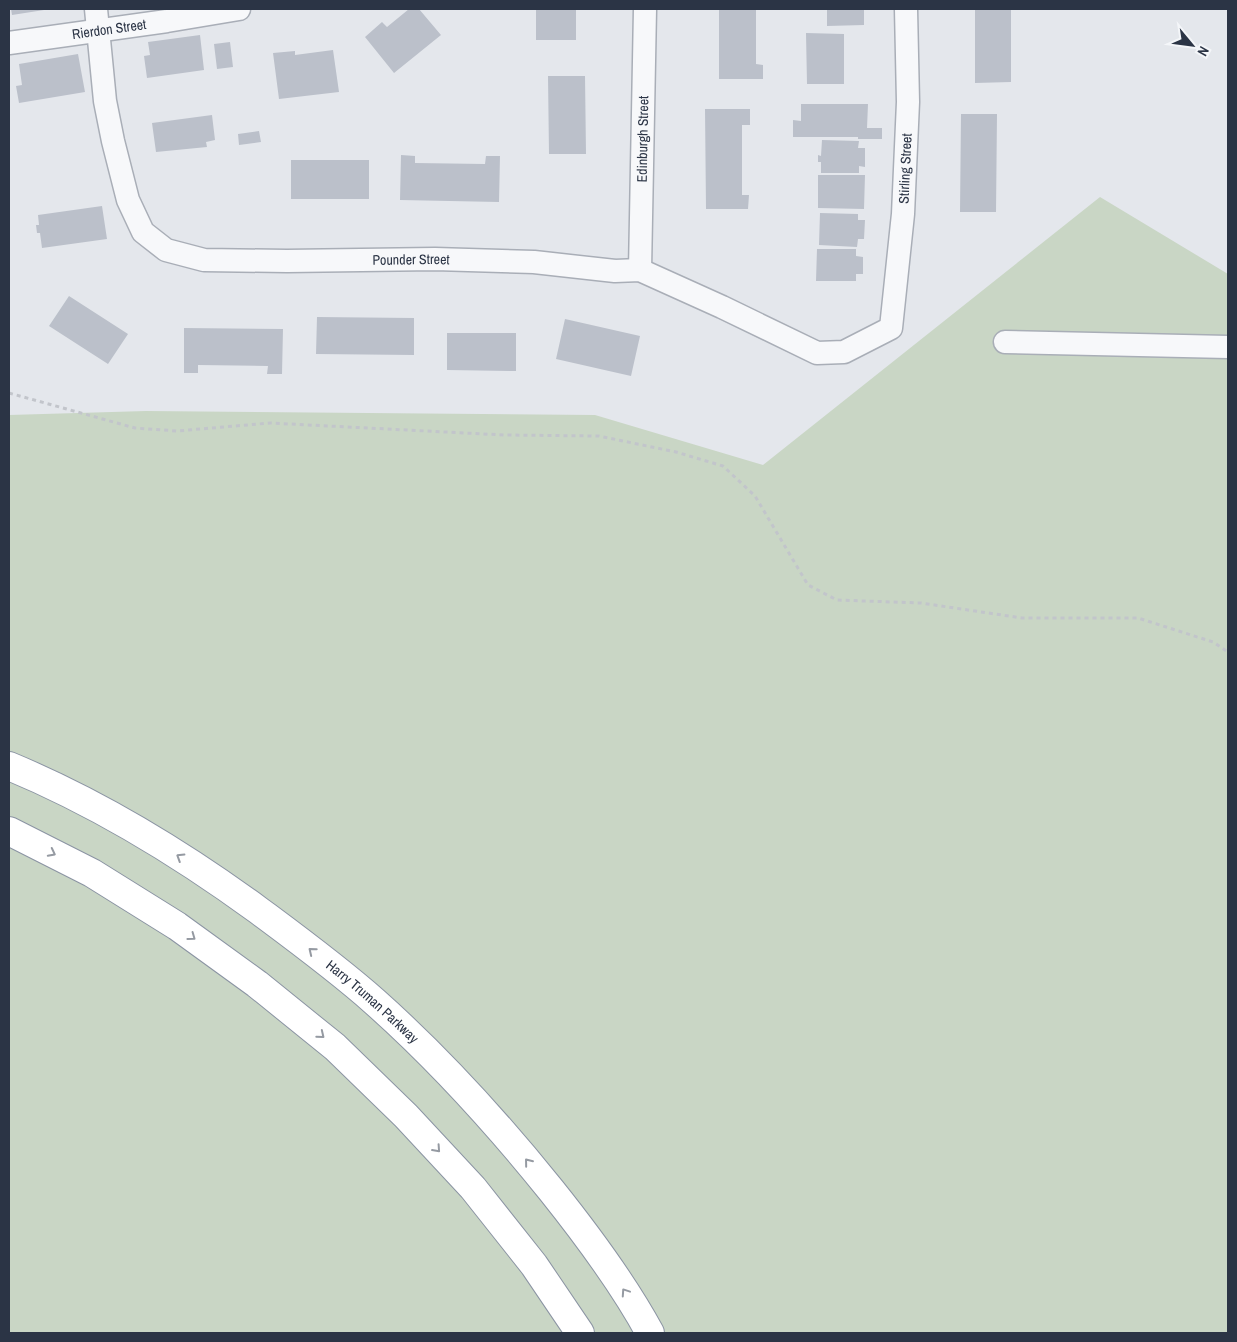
<svg xmlns="http://www.w3.org/2000/svg" width="1237" height="1342" viewBox="0 0 1237 1342" font-family="'Archivo Narrow',sans-serif">
<style>
.green{fill:#c9d6c5}
.building{fill:#bbc0ca}
.lines{fill:none;stroke-linecap:round;stroke-linejoin:round}
.street-casing{stroke:#a9aeb7;stroke-width:25}
.highway-casing{stroke:#8b94a3;stroke-width:30}
.path{stroke:#c2c5cb;stroke-width:3;stroke-dasharray:4 4;stroke-linecap:butt}
.street{stroke:#f7f8fa;stroke-width:22}
.highway{stroke:#fff;stroke-width:28}
.oneway{stroke:#959aa2}
.labels{text-anchor:middle;dominant-baseline:central;stroke-width:4;stroke-linejoin:round;paint-order:stroke}
.street-label{font-size:14px;fill:#2b3445;stroke:#f4f6f9}
</style>
<rect width="100%" height="100%" fill="#e4e7ec"/>
<path class="green" d="M 1100,197 L 1228,274 L 1228,1333 L 9,1333 L 9,415 L 146,411 L 595,415 L 763,465 Z"/>
<path class="building" d="M 11,9 L 44,9 L 44,10 L 12,15 Z
M 409,9 L 419,9 L 441,35 L 394,73 L 365,37 L 382,22 L 387,27 Z
M 536,9 L 576,9 L 576,40 L 536,40 Z
M 719,9 L 756,9 L 756,64 L 763,65 L 763,79 L 719,79 Z
M 827,9 L 864,9 L 864,25 L 827,26 Z
M 975,9 L 1011,9 L 1011,82 L 975,83 Z
M 806,33 L 844,34 L 844,84 L 807,84 Z
M 200,35 L 204,70 L 147,78 L 144,56 L 150,55 L 148,42 Z
M 230,42 L 233,67 L 217,69 L 214,44 Z
M 333,50 L 339,92 L 279,99 L 273,53 L 295,51 L 295,55 Z
M 78,54 L 85,92 L 19,103 L 16,86 L 22,85 L 19,64 Z
M 548,76 L 585,76 L 586,154 L 549,154 Z
M 801,104 L 868,104 L 867,128 L 882,128 L 882,139 L 858,139 L 858,137 L 793,137 L 793,120 L 801,121 Z
M 705,109 L 750,109 L 750,125 L 742,125 L 742,195 L 749,195 L 748,209 L 706,209 Z
M 961,114 L 997,114 L 996,212 L 960,212 Z
M 212,115 L 215,140 L 206,142 L 207,147 L 156,152 L 152,123 Z
M 259,131 L 261,142 L 239,145 L 238,134 Z
M 822,140 L 859,141 L 858,148 L 865,148 L 865,167 L 859,166 L 859,173 L 821,173 L 821,162 L 818,162 L 818,155 L 821,156 Z
M 401,155 L 415,156 L 415,163 L 485,164 L 486,156 L 500,156 L 499,202 L 400,200 Z
M 291,160 L 369,160 L 369,199 L 291,199 Z
M 818,175 L 865,175 L 864,209 L 818,208 Z
M 102,206 L 107,239 L 42,248 L 40,233 L 37,233 L 36,225 L 39,225 L 38,215 Z
M 820,213 L 858,214 L 858,220 L 865,220 L 864,239 L 858,239 L 857,247 L 819,245 Z
M 817,249 L 856,249 L 856,256 L 863,257 L 863,274 L 856,274 L 856,281 L 816,281 Z
M 69,296 L 128,334 L 108,364 L 49,326 Z
M 317,317 L 414,318 L 414,355 L 316,354 Z
M 565,319 L 640,336 L 631,376 L 556,359 Z
M 184,328 L 283,329 L 282,374 L 267,374 L 268,366 L 198,365 L 198,373 L 184,373 Z
M 447,333 L 516,333 L 516,371 L 447,370 Z"/>
<g class="lines">
<defs>
<g id="street">
<path id="s1" d="M 96,9 L 105,101 L 113,141 L 128,200 L 143,232 L 166,250 L 204,260 L 287,261 L 435,259 L 534,262 L 615,271 L 640,270 L 722,307 L 817,353 L 844,352 L 891,328 L 903,214 L 908,102 L 906,9"/>
<path id="s2" d="M 9,43 L 167,21 L 239,9"/>
<path id="s3" d="M 640,270 L 645,9"/>
<path d="M 1005,342 L 1228,347"/>
</g>
<g id="highway">
<path id="s4" d="M 9,766 C 98,803 180,853 258,910 C 297,939 338,969 375,1002 C 439,1059 497,1123 551,1190 C 587,1235 623,1283 650,1333"/>
<path d="M 9,831 L 92,873 L 177,926 L 257,984 L 335,1047 L 406,1116 L 473,1188 L 534,1265 L 580,1333"/>
</g>
</defs>
<use href="#street" class="street-casing"/>
<use href="#highway" class="highway-casing"/>
<path class="path" d="M 9,393 L 135,428 L 177,431 L 270,423 L 504,435 L 599,436 L 676,452 L 723,466 L 755,496 L 808,585 L 837,600 L 921,603 L 1022,618 L 1138,618 L 1213,642 L 1228,652"/>
<use href="#street" class="street"/>
<use href="#highway" class="highway"/>
</g>
<defs><path id="oneway-chevron" d="M-2-3.5L2.5 0L-2 3.5" fill="none" stroke-width="1.6" stroke-linecap="round" stroke-linejoin="round" transform="scale(1.25)"/></defs>
<g class="oneway">
<use href="#oneway-chevron" transform="translate(52 853) rotate(27)"/>
<use href="#oneway-chevron" transform="translate(180 857) rotate(-148)"/>
<use href="#oneway-chevron" transform="translate(192 937) rotate(36)"/>
<use href="#oneway-chevron" transform="translate(312 951) rotate(-141)"/>
<use href="#oneway-chevron" transform="translate(321 1035) rotate(39)"/>
<use href="#oneway-chevron" transform="translate(437 1149) rotate(48)"/>
<use href="#oneway-chevron" transform="translate(528 1162) rotate(-129)"/>
<use href="#oneway-chevron" transform="translate(625 1292) rotate(-124)"/>
</g>
<g class="labels">
<g class="street-label">
<text stroke="none"><textPath href="#s2" startOffset="101">Rierdon Street</textPath></text>
<text stroke="none"><textPath href="#s3" startOffset="131">Edinburgh Street</textPath></text>
<text stroke="none"><textPath href="#s1" startOffset="1170">Stirling Street</textPath></text>
<text stroke="none"><textPath href="#s1" startOffset="505">Pounder Street</textPath></text>
<text stroke="none"><textPath href="#s4" startOffset="435">Harry Truman Parkway</textPath></text>
</g>
</g>
<rect width="1237" height="1342" fill="none" stroke="#2b3445" stroke-width="20"/>
<g transform="translate(1192 45) rotate(119)" stroke="#f4f6f9" stroke-width="4" paint-order="stroke">
<path d="M0-4L9 19L0 12L-9 19Z" fill="#2b3445"/>
<text y="-8" font-size="14" font-weight="bold" text-anchor="middle" fill="#2b3445">N</text>
</g>
</svg>
